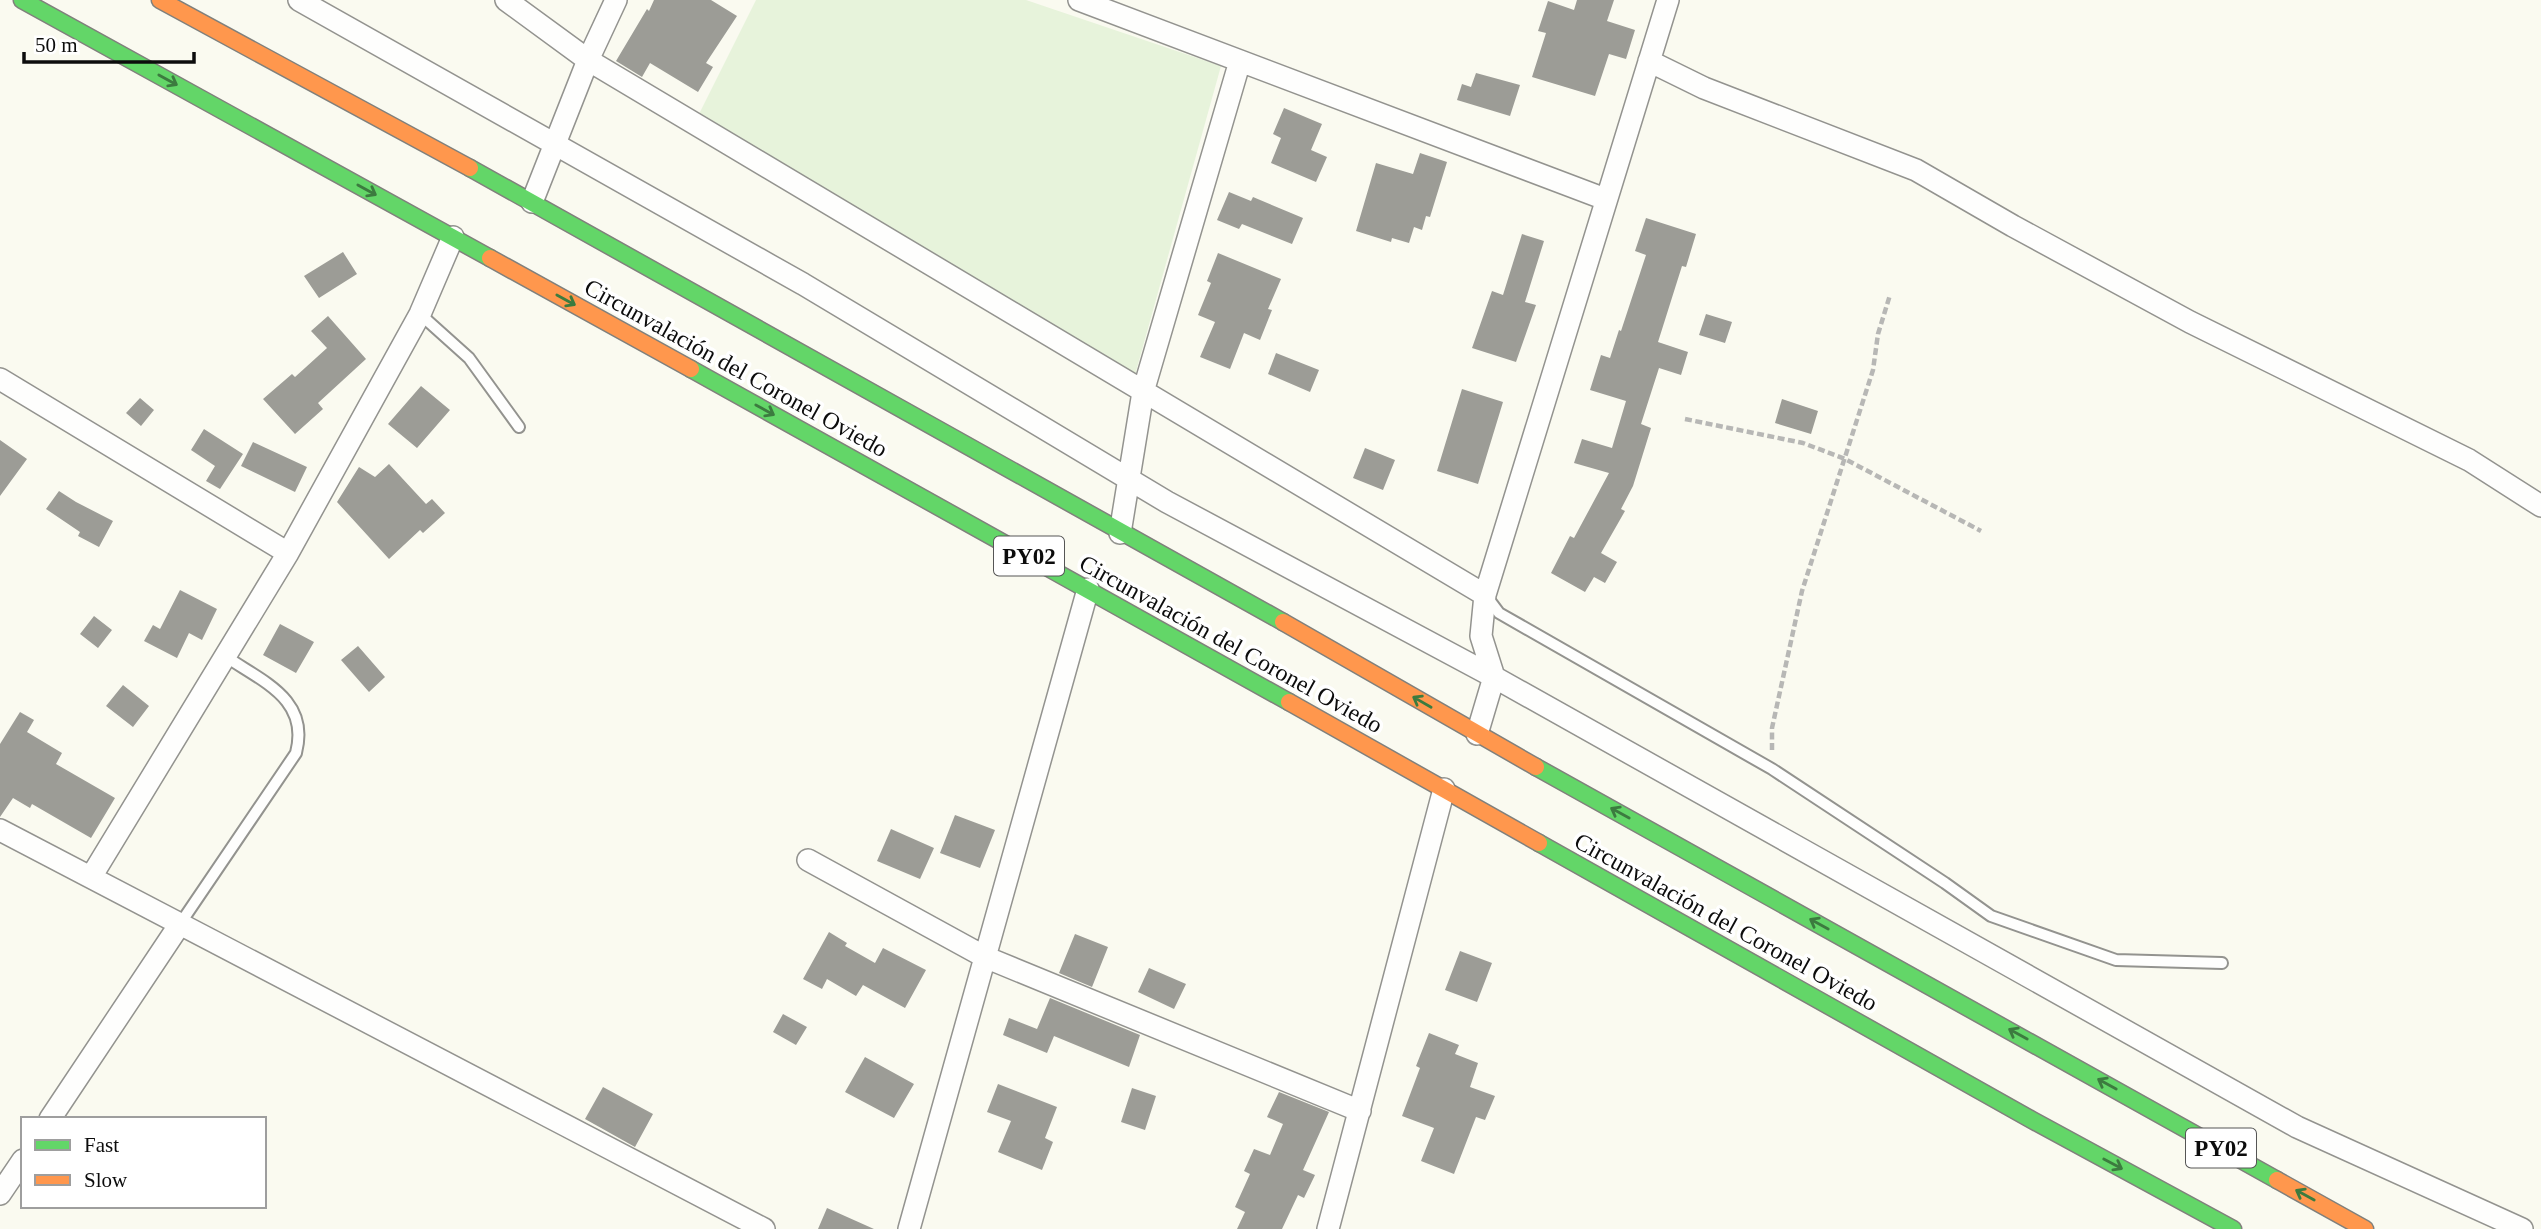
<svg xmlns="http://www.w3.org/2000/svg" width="2541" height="1229" viewBox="0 0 2541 1229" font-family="'Times New Roman',serif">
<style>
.pitch{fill:#e7f3db}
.building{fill:#9c9c96}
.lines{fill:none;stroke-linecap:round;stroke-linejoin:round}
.lane-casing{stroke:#93938f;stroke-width:14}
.street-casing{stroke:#93938f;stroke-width:24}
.fast-casing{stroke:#80807c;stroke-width:19}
.slow-casing{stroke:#80807c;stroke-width:19}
.path{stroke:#b7b7b5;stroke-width:4.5;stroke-dasharray:7 3.5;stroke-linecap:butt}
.lane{stroke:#fefefd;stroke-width:10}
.street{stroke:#fefefd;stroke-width:21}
.fast{stroke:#63d668;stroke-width:16}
.slow{stroke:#ff974d;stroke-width:16}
.oneway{stroke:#3c7b3f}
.labels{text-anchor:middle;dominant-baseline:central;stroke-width:7;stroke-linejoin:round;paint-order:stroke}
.shield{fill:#fff;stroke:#555;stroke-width:2}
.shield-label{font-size:23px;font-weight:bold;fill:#0c0c0c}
.street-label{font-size:24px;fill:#0c0c0c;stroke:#fff}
</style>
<rect width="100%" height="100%" fill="#fafaf0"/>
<path class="pitch" d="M 756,0 L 1026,0 L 1221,66 L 1135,375 L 699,114 Z"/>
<path class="building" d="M 654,0 L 711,0 L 737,16 L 706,63 L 713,67 L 698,92 L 650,63 L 642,77 L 616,61 L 647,9 L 649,11 Z
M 1577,0 L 1614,0 L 1607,21 L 1635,30 L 1626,59 L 1609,54 L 1595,96 L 1532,77 L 1546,33 L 1538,31 L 1548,1 L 1574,10 Z
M 1476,73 L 1520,85 L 1510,116 L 1457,100 L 1462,84 L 1471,87 Z
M 1284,108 L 1322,124 L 1311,150 L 1327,157 L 1316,182 L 1271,163 L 1281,138 L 1273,134 Z
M 1420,153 L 1447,162 L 1430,217 L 1426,216 L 1422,230 L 1414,227 L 1409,243 L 1392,238 L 1391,242 L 1356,231 L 1376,163 L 1413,174 Z
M 1229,192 L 1251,201 L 1253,197 L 1303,218 L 1292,244 L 1242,224 L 1239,229 L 1217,220 Z
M 1646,218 L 1696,234 L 1686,267 L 1682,266 L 1658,342 L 1688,352 L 1681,375 L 1659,368 L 1641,424 L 1651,428 L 1633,486 L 1621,509 L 1625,511 L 1601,553 L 1617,562 L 1605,583 L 1594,577 L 1585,592 L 1551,573 L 1570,536 L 1574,538 L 1609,473 L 1574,463 L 1582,439 L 1612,448 L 1626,401 L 1590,390 L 1601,355 L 1610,358 L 1619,330 L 1621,331 L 1646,255 L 1635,251 Z
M 1522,234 L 1544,241 L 1525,302 L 1536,305 L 1516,362 L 1472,348 L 1492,291 L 1503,295 Z
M 343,252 L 357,274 L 319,298 L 304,276 Z
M 1218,253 L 1281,279 L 1268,309 L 1272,310 L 1260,340 L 1244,333 L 1230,369 L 1200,357 L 1215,322 L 1198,315 L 1211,283 L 1207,281 Z
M 1706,314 L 1732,322 L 1725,343 L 1699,335 Z
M 328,316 L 366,359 L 318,403 L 323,409 L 295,434 L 263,399 L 292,374 L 295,377 L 327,348 L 311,331 Z
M 1276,353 L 1319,370 L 1310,392 L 1268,374 Z
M 421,386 L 450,410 L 417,448 L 388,424 Z
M 1462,389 L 1503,402 L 1478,484 L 1437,471 Z
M 140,398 L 154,410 L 141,426 L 126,413 Z
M 1782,399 L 1818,411 L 1811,434 L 1775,423 Z
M 204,429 L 243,454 L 220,489 L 206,481 L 215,466 L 191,450 Z
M 0,440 L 27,459 L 0,496 Z
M 253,442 L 307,467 L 295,492 L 241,466 Z
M 1365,448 L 1395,460 L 1383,490 L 1353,478 Z
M 389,464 L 426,504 L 432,499 L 445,513 L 423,533 L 420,530 L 389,559 L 337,502 L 359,467 L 375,477 Z
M 59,491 L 76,502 L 113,521 L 99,547 L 78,536 L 80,532 L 46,509 Z
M 180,590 L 217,609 L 202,640 L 189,633 L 177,658 L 144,641 L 153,625 L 160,629 Z
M 94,616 L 112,630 L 98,648 L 80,634 Z
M 280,624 L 314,642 L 296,673 L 263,655 Z
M 358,646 L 385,677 L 369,692 L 341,660 Z
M 123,685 L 149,706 L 133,727 L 106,706 Z
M 20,712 L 34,720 L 27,732 L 62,753 L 56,764 L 115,798 L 91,838 L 32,804 L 30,808 L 13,798 L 0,817 L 0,744 Z
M 955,815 L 995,830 L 980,868 L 940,853 Z
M 891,829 L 934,848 L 920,879 L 877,861 Z
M 829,932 L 847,943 L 845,946 L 875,963 L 883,948 L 926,970 L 905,1008 L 863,985 L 856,996 L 827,979 L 822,989 L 803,979 Z
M 1075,934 L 1108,947 L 1092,987 L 1059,973 Z
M 1460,951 L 1492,963 L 1477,1002 L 1445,990 Z
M 1149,968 L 1186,984 L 1174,1009 L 1138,992 Z
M 1050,998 L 1140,1035 L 1129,1067 L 1054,1036 L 1047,1053 L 1003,1035 L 1009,1018 L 1037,1029 Z
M 783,1014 L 807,1027 L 796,1045 L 773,1032 Z
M 1429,1033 L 1459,1045 L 1455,1054 L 1478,1063 L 1470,1087 L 1495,1096 L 1485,1120 L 1476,1117 L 1454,1174 L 1421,1161 L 1434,1128 L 1402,1116 L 1420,1068 L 1416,1066 Z
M 865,1057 L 914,1084 L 894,1118 L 845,1092 Z
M 998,1084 L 1057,1107 L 1045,1138 L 1053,1142 L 1042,1170 L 998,1152 L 1011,1121 L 987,1112 Z
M 603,1087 L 653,1114 L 635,1147 L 585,1119 Z
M 1132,1088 L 1156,1096 L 1145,1130 L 1121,1122 Z
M 1279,1092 L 1329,1112 L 1303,1170 L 1315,1175 L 1304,1198 L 1298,1195 L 1282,1229 L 1237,1229 L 1245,1212 L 1235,1207 L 1250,1174 L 1244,1171 L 1254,1149 L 1270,1155 L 1283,1124 L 1267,1117 Z
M 827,1208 L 874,1229 L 818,1229 Z"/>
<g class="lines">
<defs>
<path id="lane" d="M 420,314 L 469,358 L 519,427
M 1487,597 L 1499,613 L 1772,769 L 1945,883 L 1991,916 L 2116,960 L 2222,963
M 180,924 L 296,753 C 310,699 263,682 225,656"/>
<path id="street" d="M 299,0 L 803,284 L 1167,502 L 1494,677 L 2297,1127 L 2522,1229
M 506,0 L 588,60 L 1485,595
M 1079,0 L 1605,199
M 1649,61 L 1704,88 L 1916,170 L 2013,226 L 2190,322 L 2469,460 L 2541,506
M 532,202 L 588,60 L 616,0
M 0,379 L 288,553
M 1120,533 L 1143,392 L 1240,61
M 1477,734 L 1494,677 L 1481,636 L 1485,595 L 1668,0
M 0,830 L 764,1229
M 808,860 L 985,957 L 1360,1111
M 91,877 L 288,553 L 420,314 L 453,237
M 50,1119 L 180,924
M 0,1194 L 23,1160
M 909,1229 L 1088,589
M 1328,1229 L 1444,789"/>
<path id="fast" d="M 22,0 L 490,258
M 470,168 L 1283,622
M 691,369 L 1289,702
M 1536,767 L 2277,1180
M 1539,843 L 2032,1120 L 2233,1229"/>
<path id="slow" d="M 160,0 L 470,168
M 490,258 L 691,369
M 1283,622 L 1536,767
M 1289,702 L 1539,843
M 2277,1180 L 2365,1229"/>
</defs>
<use href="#lane" class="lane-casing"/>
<use href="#street" class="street-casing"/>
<use href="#fast" class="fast-casing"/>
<use href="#slow" class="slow-casing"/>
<path class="path" d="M 1685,419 L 1803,443 L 1845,459 L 1981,531
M 1772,750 L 1772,728 L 1802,591 L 1873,370 L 1878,334 L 1890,295"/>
<use href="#lane" class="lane"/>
<use href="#street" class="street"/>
<use href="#fast" class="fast"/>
<use href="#slow" class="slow"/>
</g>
<defs><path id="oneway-shaft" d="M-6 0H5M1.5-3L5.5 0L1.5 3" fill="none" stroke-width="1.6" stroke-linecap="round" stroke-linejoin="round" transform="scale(1.75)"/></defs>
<g class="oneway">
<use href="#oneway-shaft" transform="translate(168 80) rotate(29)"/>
<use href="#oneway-shaft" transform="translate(367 190) rotate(29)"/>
<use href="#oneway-shaft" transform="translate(566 300) rotate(29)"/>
<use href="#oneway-shaft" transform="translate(765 410) rotate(29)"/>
<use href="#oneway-shaft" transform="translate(1422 702) rotate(-150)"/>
<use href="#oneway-shaft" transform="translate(1620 813) rotate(-151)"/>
<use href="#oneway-shaft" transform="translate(1819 924) rotate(-151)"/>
<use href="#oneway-shaft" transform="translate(2018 1034) rotate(-151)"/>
<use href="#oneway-shaft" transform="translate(2107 1084) rotate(-151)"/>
<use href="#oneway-shaft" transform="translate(2113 1164) rotate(28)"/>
<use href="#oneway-shaft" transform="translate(2305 1195) rotate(-151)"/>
</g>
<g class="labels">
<g class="shield">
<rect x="994" y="536.5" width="70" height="39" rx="5"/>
<rect x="2186" y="1128.5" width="70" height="39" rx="5"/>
</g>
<g class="shield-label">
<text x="1029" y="556">PY02</text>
<text x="2221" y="1148">PY02</text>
</g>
<g class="street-label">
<text transform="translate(736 368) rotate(29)">Circunvalación del Coronel Oviedo</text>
<text transform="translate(1231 644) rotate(29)">Circunvalación del Coronel Oviedo</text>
<text transform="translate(1726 922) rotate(29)">Circunvalación del Coronel Oviedo</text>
</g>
</g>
<rect x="21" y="1117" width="245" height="91" fill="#ffffff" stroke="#9e9e9e" stroke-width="2"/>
<rect x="35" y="1140" width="35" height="10" fill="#63d668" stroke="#9e9e9e" stroke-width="2"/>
<text x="84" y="1152" font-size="21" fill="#0c0c0c">Fast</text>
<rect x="35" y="1175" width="35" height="10" fill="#ff974d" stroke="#9e9e9e" stroke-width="2"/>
<text x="84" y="1187" font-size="21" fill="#0c0c0c">Slow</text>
<path d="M24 52v10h170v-10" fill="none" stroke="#0c0c0c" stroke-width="3.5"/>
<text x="35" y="52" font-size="21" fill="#0c0c0c" stroke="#ffffff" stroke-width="5" paint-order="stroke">50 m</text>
</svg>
